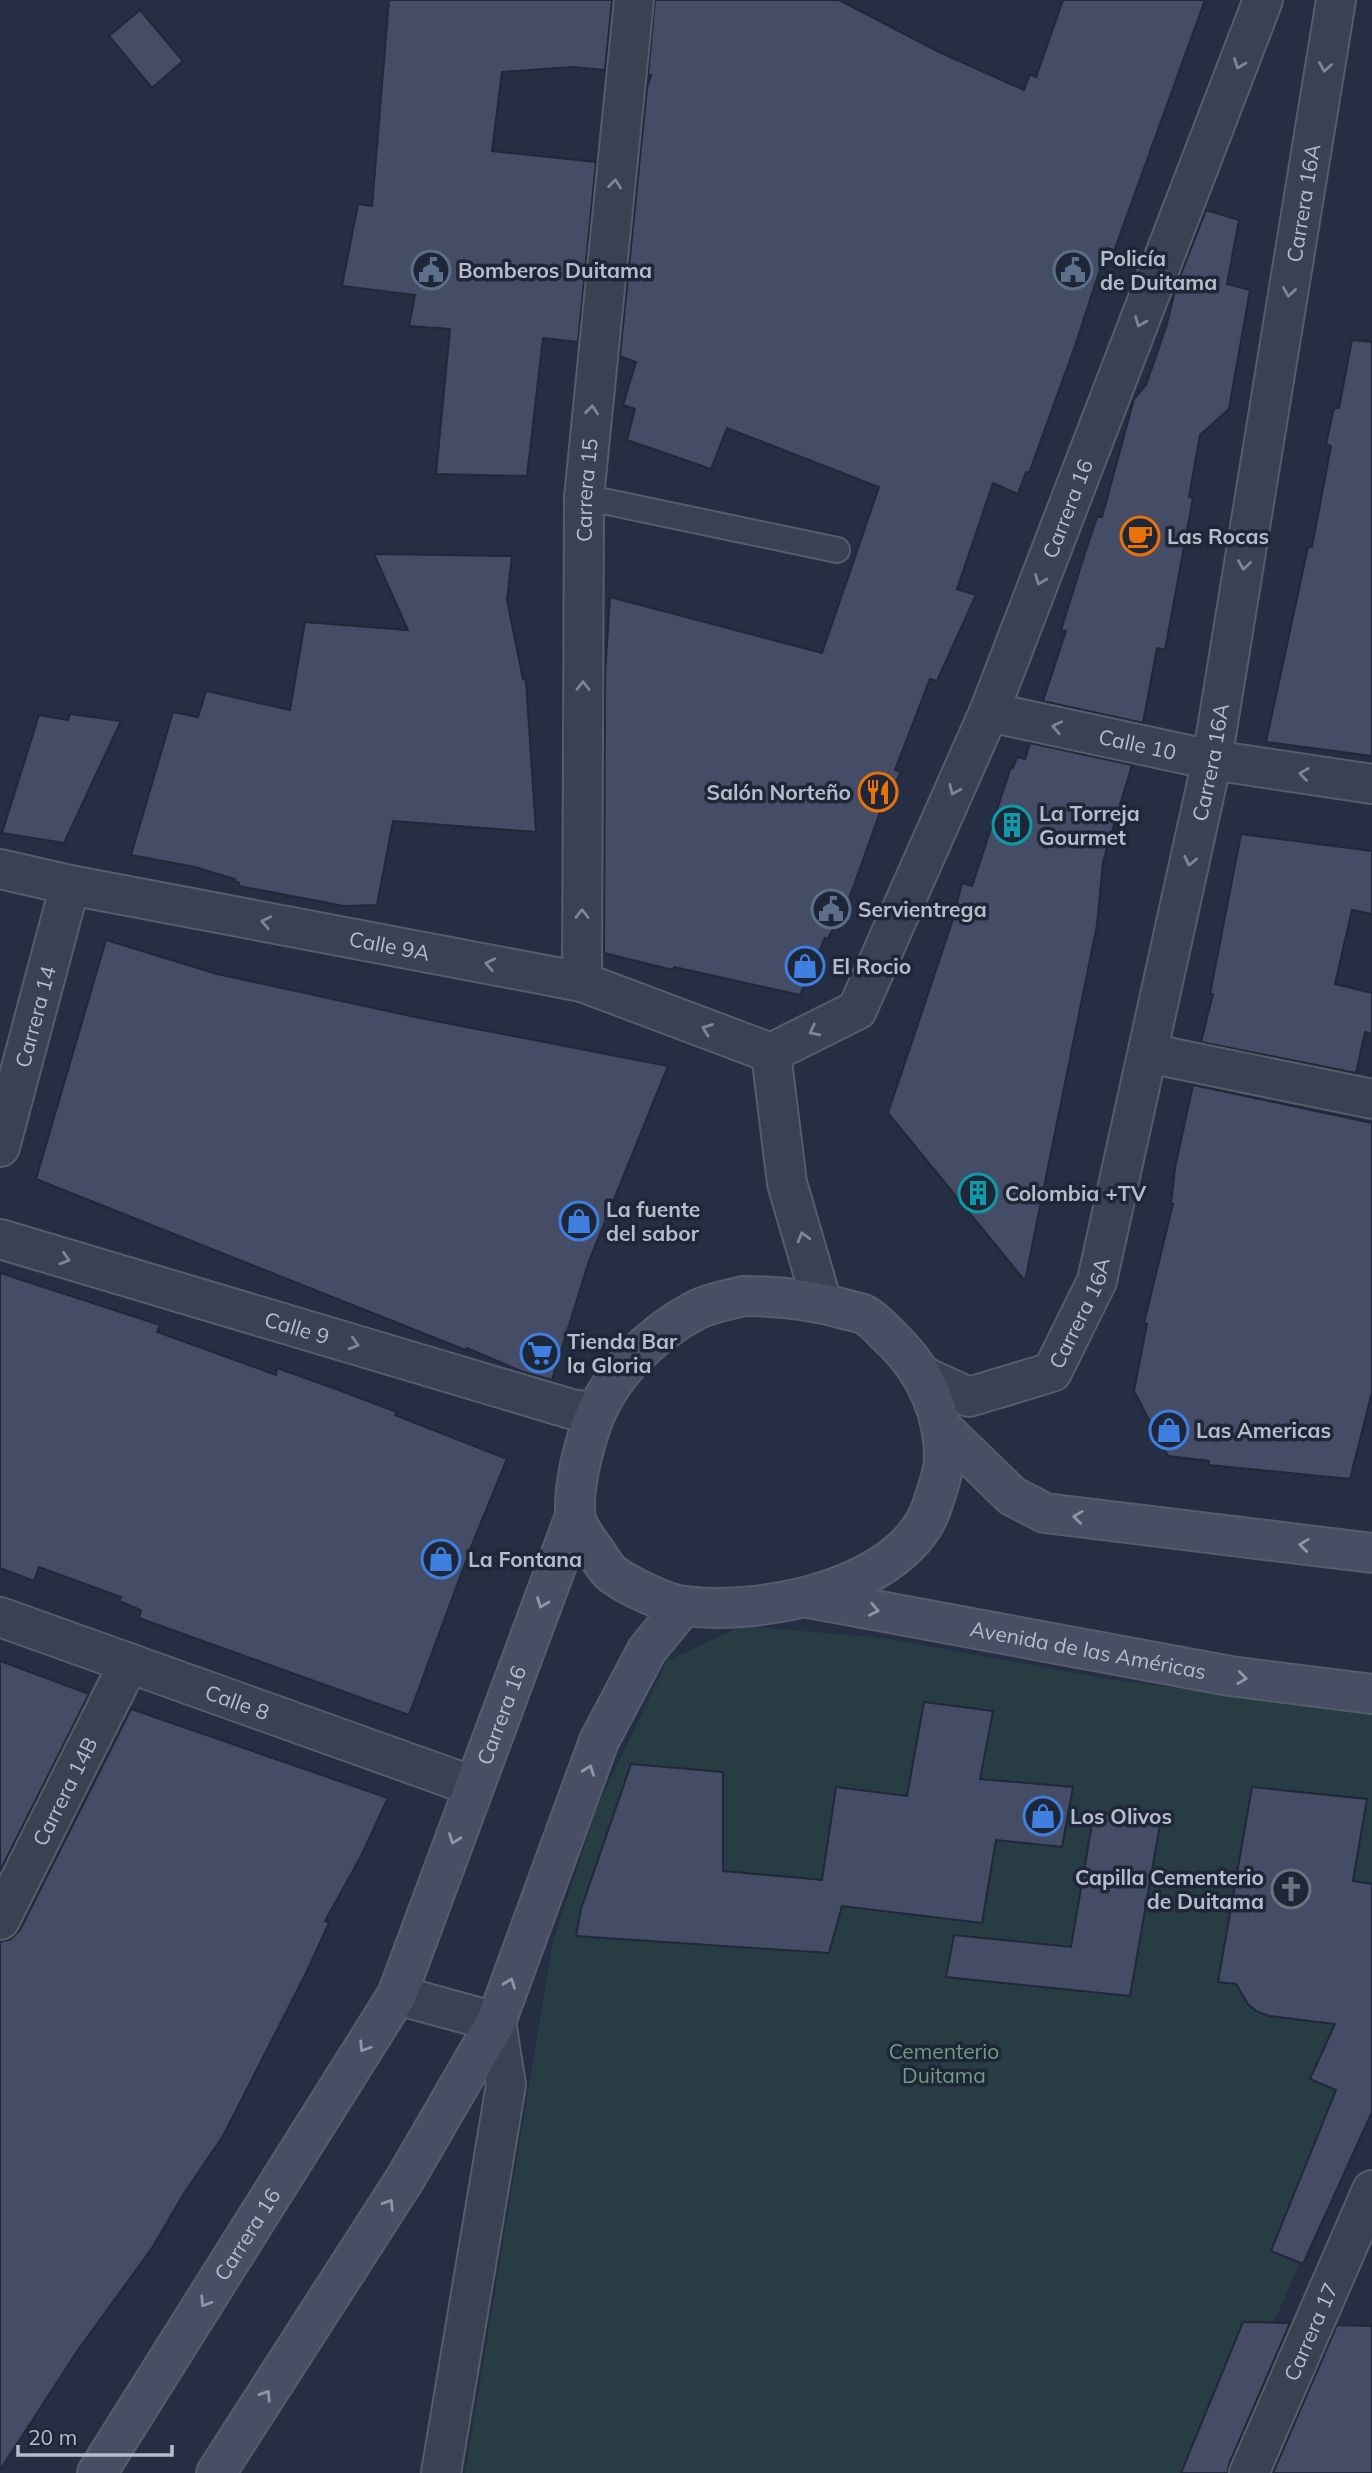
<svg xmlns="http://www.w3.org/2000/svg" width="1372" height="2473" viewBox="0 0 1372 2473" font-family="Mulish,sans-serif">
<style>
.green{fill:#273d43}
.building{fill:#444d65;stroke:#202839;stroke-width:2}
.lines{fill:none;stroke-linecap:round;stroke-linejoin:round}
.service-casing{stroke:#555c6c;stroke-width:28}
.minor-casing{stroke:#555c6c;stroke-width:42}
.secondary-casing{stroke:#555c6c;stroke-width:42}
.service{stroke:#3a4152;stroke-width:24}
.minor{stroke:#3a4152;stroke-width:38}
.secondary{stroke:#484f65;stroke-width:38}
.oneway{stroke:#7f8595}
.oneway2{stroke:#9096a8}
.labels{text-anchor:middle;dominant-baseline:central;stroke-width:7;stroke-linejoin:round;paint-order:stroke}
.street-label{font-size:21px;fill:#b7bccc;stroke:#1e2637}
.poi-label{font-size:21px;font-weight:bold;fill:#b7bccc;stroke:#1e2637;text-anchor:start}
.park-label{font-size:21px;fill:#6d9e7f;stroke:#1e2637}
</style>
<rect width="100%" height="100%" fill="#252e43"/>
<path class="green" d="M 742,1626 L 885,1638 L 1119,1681 L 1372,1712 L 1372,2095 L 1209,2473 L 465,2473 L 553,1941 L 598,1805 L 667,1661 Z"/>
<path class="building" d="M 389,0 L 612,0 L 605,70 L 573,67 L 502,72 L 492,151 L 596,162 L 578,342 L 543,338 L 527,476 L 436,474 L 450,329 L 409,326 L 415,295 L 342,286 L 358,204 L 372,206 Z
M 655,0 L 839,0 L 939,52 L 1024,90 L 1030,74 L 1036,77 L 1063,0 L 1205,0 L 1114,251 L 1107,248 L 1075,346 L 1029,473 L 1026,472 L 1018,494 L 993,483 L 957,589 L 976,595 L 937,681 L 930,679 L 895,770 L 901,772 L 879,815 L 844,913 L 835,924 L 828,939 L 825,938 L 800,995 L 674,967 L 673,970 L 604,953 L 605,675 L 610,597 L 822,653 L 879,487 L 727,428 L 711,469 L 627,440 L 635,409 L 623,405 L 636,362 L 620,356 L 647,88 L 651,75 L 648,75 Z
M 140,10 L 183,61 L 152,88 L 109,36 Z
M 1206,210 L 1239,220 L 1227,284 L 1250,290 L 1229,409 L 1200,435 L 1189,497 L 1193,498 L 1165,650 L 1157,648 L 1143,723 L 1043,701 L 1066,631 L 1061,630 L 1085,553 L 1097,517 L 1102,517 L 1134,399 L 1146,385 L 1166,327 L 1176,287 Z
M 1352,340 L 1372,342 L 1372,756 L 1266,742 L 1308,547 L 1312,547 L 1331,446 L 1326,444 L 1334,408 L 1339,408 Z
M 374,554 L 512,556 L 507,600 L 523,679 L 526,680 L 536,832 L 393,821 L 377,905 L 344,906 L 239,886 L 239,883 L 234,881 L 235,879 L 195,867 L 131,855 L 173,712 L 198,717 L 206,691 L 290,710 L 305,622 L 408,630 Z
M 70,714 L 121,721 L 64,843 L 2,833 L 39,715 L 68,720 Z
M 1030,743 L 1132,765 L 1103,862 L 1097,925 L 1025,1281 L 888,1113 L 953,919 L 962,883 L 972,886 L 1011,767 L 1013,768 L 1017,757 L 1025,759 Z
M 1241,834 L 1372,851 L 1372,914 L 1352,910 L 1335,984 L 1372,993 L 1372,1034 L 1365,1032 L 1356,1073 L 1201,1042 L 1213,994 L 1210,994 Z
M 106,940 L 217,974 L 415,1017 L 668,1066 L 589,1261 L 552,1380 L 523,1372 L 467,1348 L 468,1351 L 36,1179 Z
M 1193,1085 L 1372,1123 L 1372,1392 L 1350,1479 L 1209,1465 L 1209,1461 L 1168,1456 L 1134,1391 L 1147,1324 L 1144,1323 L 1173,1204 L 1171,1204 L 1175,1168 Z
M 0,1273 L 160,1325 L 157,1332 L 276,1375 L 277,1368 L 336,1389 L 397,1412 L 395,1415 L 507,1459 L 473,1542 L 409,1715 L 139,1618 L 141,1610 L 119,1601 L 121,1597 L 39,1567 L 34,1581 L 0,1568 Z
M 0,1661 L 89,1694 L 0,1871 Z
M 924,1702 L 993,1711 L 980,1779 L 1073,1787 L 1062,1847 L 996,1840 L 982,1923 L 842,1906 L 829,1953 L 576,1936 L 581,1909 L 631,1764 L 723,1772 L 723,1871 L 822,1880 L 836,1787 L 907,1796 Z
M 131,1709 L 388,1798 L 360,1858 L 325,1921 L 329,1923 L 307,1971 L 223,2136 L 183,2195 L 152,2248 L 78,2350 L 0,2470 L 0,1942 L 11,1939 L 20,1930 Z
M 1252,1787 L 1367,1799 L 1353,1881 L 1372,1884 L 1372,2112 L 1303,2264 L 1271,2251 L 1336,2090 L 1310,2079 L 1335,2024 L 1269,2016 L 1256,2011 L 1248,2004 L 1236,1984 L 1218,1982 Z
M 1094,1812 L 1161,1819 L 1130,1996 L 946,1977 L 954,1935 L 1071,1947 Z
M 1243,2322 L 1290,2323 L 1229,2464 L 1228,2473 L 1181,2473 Z
M 1337,2325 L 1372,2326 L 1372,2473 L 1273,2473 Z"/>
<g class="lines">
<defs>
<path id="service" d="M 584,497 L 837,550"/>
<g id="minor">
<path id="s1" d="M 989,712 L 1212,760 L 1372,784"/>
<path id="s2" d="M 0,869 L 70,885 L 582,982 L 771,1053"/>
<path id="s3" d="M 582,982 L 584,497 L 634,0"/>
<path id="s4" d="M 771,1053 L 857,1010 L 989,712 L 1263,0"/>
<path d="M 771,1053 L 787,1183 L 822,1303"/>
<path d="M 1148,1053 L 1372,1099"/>
<path id="s5" d="M 0,1147 L 70,885"/>
<path id="s6" d="M 0,1239 L 571,1409 L 596,1412"/>
<path id="s7" d="M 921,1375 L 969,1397 L 1052,1372 L 1097,1281 L 1212,760 L 1336,0"/>
<path id="s8" d="M 0,1617 L 473,1786"/>
<path id="s9" d="M 0,1920 L 129,1663"/>
<path d="M 397,1995 L 496,2022 L 506,2085 L 441,2473"/>
<path id="s10" d="M 1249,2473 L 1372,2190"/>
</g>
<g id="secondary">
<path d="M 743,1296 C 778,1296 810,1299 844,1309 C 851,1311 859,1312 865,1315 C 875,1320 885,1333 893,1340 C 926,1372 945,1415 944,1461 C 943,1475 937,1490 933,1503 C 908,1588 761,1616 685,1606 C 666,1604 626,1585 611,1573 C 605,1568 600,1558 595,1551 C 588,1542 576,1525 575,1513 C 574,1483 582,1452 592,1423 C 610,1374 651,1334 696,1310 C 710,1303 728,1300 743,1296 Z"/>
<path d="M 942,1428 L 1012,1496 L 1045,1513 L 1372,1553"/>
<path id="s11" d="M 809,1598 L 1230,1676 L 1372,1694"/>
<path id="s12" d="M 97,2473 L 397,1995 L 575,1516"/>
<path d="M 216,2473 L 405,2179 L 496,2022 L 599,1741 L 647,1650 L 683,1606"/>
</g>
</defs>
<use href="#service" class="service-casing"/>
<use href="#minor" class="minor-casing"/>
<use href="#secondary" class="secondary-casing"/>
<use href="#service" class="service"/>
<use href="#minor" class="minor"/>
<use href="#secondary" class="secondary"/>
</g>
<defs><path id="oneway-chevron" d="M-2-3.5L2.5 0L-2 3.5" fill="none" stroke-width="1.6" stroke-linecap="round" stroke-linejoin="round" transform="scale(1.75)"/></defs>
<g class="oneway">
<use href="#oneway-chevron" transform="translate(1239 64) rotate(111)"/>
<use href="#oneway-chevron" transform="translate(1325 67) rotate(99)"/>
<use href="#oneway-chevron" transform="translate(615 184) rotate(-84)"/>
<use href="#oneway-chevron" transform="translate(1289 292) rotate(99)"/>
<use href="#oneway-chevron" transform="translate(1140 322) rotate(111)"/>
<use href="#oneway-chevron" transform="translate(592 410) rotate(-84)"/>
<use href="#oneway-chevron" transform="translate(1244 565) rotate(99)"/>
<use href="#oneway-chevron" transform="translate(1040 580) rotate(111)"/>
<use href="#oneway-chevron" transform="translate(583 686) rotate(-90)"/>
<use href="#oneway-chevron" transform="translate(1057 727) rotate(-168)"/>
<use href="#oneway-chevron" transform="translate(1304 774) rotate(-172)"/>
<use href="#oneway-chevron" transform="translate(954 790) rotate(114)"/>
<use href="#oneway-chevron" transform="translate(1190 861) rotate(102)"/>
<use href="#oneway-chevron" transform="translate(582 914) rotate(-90)"/>
<use href="#oneway-chevron" transform="translate(266 922) rotate(-169)"/>
<use href="#oneway-chevron" transform="translate(490 964) rotate(-169)"/>
<use href="#oneway-chevron" transform="translate(707 1029) rotate(-159)"/>
<use href="#oneway-chevron" transform="translate(814 1031) rotate(153)"/>
<use href="#oneway-chevron" transform="translate(803 1237) rotate(-106)"/>
<use href="#oneway-chevron" transform="translate(65 1259) rotate(17)"/>
<use href="#oneway-chevron" transform="translate(354 1344) rotate(17)"/>
</g>
<g class="oneway2">
<use href="#oneway-chevron" transform="translate(1078 1517) rotate(-173)"/>
<use href="#oneway-chevron" transform="translate(1304 1545) rotate(-173)"/>
<use href="#oneway-chevron" transform="translate(542 1603) rotate(111)"/>
<use href="#oneway-chevron" transform="translate(874 1610) rotate(11)"/>
<use href="#oneway-chevron" transform="translate(1242 1678) rotate(7)"/>
<use href="#oneway-chevron" transform="translate(589 1770) rotate(-70)"/>
<use href="#oneway-chevron" transform="translate(454 1839) rotate(110)"/>
<use href="#oneway-chevron" transform="translate(510 1983) rotate(-70)"/>
<use href="#oneway-chevron" transform="translate(364 2047) rotate(122)"/>
<use href="#oneway-chevron" transform="translate(389 2204) rotate(-57)"/>
<use href="#oneway-chevron" transform="translate(205 2302) rotate(122)"/>
<use href="#oneway-chevron" transform="translate(266 2395) rotate(-57)"/>
</g>
<defs>
<symbol id="civic-ring" viewBox="-11 -11 22 22"><circle r="9.5" fill="#1e2637" stroke="#5c6f8a" stroke-width="1.5"/><path d="M-.6-6.5H3V-4.5H.6V-3L4-1V1h2V6H-6V1h2V-1L-.6-3ZM-1.2 2.5V6h2.4V2.5Z" fill="#5c6f8a"/></symbol>
<symbol id="cafe-ring" viewBox="-11 -11 22 22"><circle r="9.5" fill="#1e2637" stroke="#e8710a" stroke-width="1.5"/><path d="M-5.5-4.5H6V0H3Q3 3.5 0 3.5H-2.5Q-5.5 3.5-5.5 0ZM3-3.2v2h1.7v-2ZM-6 4.5H4V6H-6Z" fill="#e8710a"/></symbol>
<symbol id="restaurant-ring" viewBox="-11 -11 22 22"><circle r="9.5" fill="#1e2637" stroke="#e8710a" stroke-width="1.5"/><path d="M-5-6h1v4h1v-4h1v4h1v-4h1v5L-1.5 .5V6h-2V.5L-5-1ZM5-6V6H3V1.5H1.5Q1.5-4 5-6Z" fill="#e8710a"/></symbol>
<symbol id="building-ring" viewBox="-11 -11 22 22"><circle r="9.5" fill="#1e2637" stroke="#0f9aa8" stroke-width="1.5"/><path d="M-4-6H4V6H1V3H-1V6H-4ZM-2.5-4.3h1.7v1.8h-1.7ZM.8-4.3h1.7v1.8H.8ZM-2.5-1h1.7V.8h-1.7ZM.8-1h1.7V.8H.8Z" fill="#0f9aa8"/></symbol>
<symbol id="shop-ring" viewBox="-11 -11 22 22"><circle r="9.5" fill="#1e2637" stroke="#3f7fe0" stroke-width="1.5"/><path d="M-5-2.5h2.3a2.7 3.5 0 0 1 5.4 0H5L5.5 6h-11ZM-1.5-2.5h3a1.5 2.3 0 0 0-3 0Z" fill="#3f7fe0"/></symbol>
<symbol id="supermarket-ring" viewBox="-11 -11 22 22"><circle r="9.5" fill="#1e2637" stroke="#3f7fe0" stroke-width="1.5"/><path d="M-6-5.5h2.5l.6 2H6L4.5 2H-2.5L-4.4-4H-6ZM-1.5 3.2a1.3 1.3 0 1 0 .1 0ZM3 3.2a1.3 1.3 0 1 0 .1 0Z" fill="#3f7fe0"/></symbol>
<symbol id="church-ring" viewBox="-11 -11 22 22"><circle r="9.5" fill="#1e2637" stroke="#6b7280" stroke-width="1.5"/><path d="M-1.2-6h2.4v3.5h3.3v2.4h-3.3V6h-2.4V-.1h-3.3v-2.4h3.3Z" fill="#6b7280"/></symbol>
</defs>
<g fill-rule="evenodd">
<use href="#civic-ring" x="409" y="248" width="44" height="44"/>
<use href="#civic-ring" x="1051" y="248" width="44" height="44"/>
<use href="#cafe-ring" x="1118" y="514" width="44" height="44"/>
<use href="#restaurant-ring" x="856" y="770" width="44" height="44"/>
<use href="#building-ring" x="990" y="803" width="44" height="44"/>
<use href="#civic-ring" x="809" y="887" width="44" height="44"/>
<use href="#shop-ring" x="783" y="944" width="44" height="44"/>
<use href="#building-ring" x="956" y="1171" width="44" height="44"/>
<use href="#shop-ring" x="557" y="1199" width="44" height="44"/>
<use href="#supermarket-ring" x="518" y="1331" width="44" height="44"/>
<use href="#shop-ring" x="1147" y="1408" width="44" height="44"/>
<use href="#shop-ring" x="419" y="1537" width="44" height="44"/>
<use href="#shop-ring" x="1021" y="1794" width="44" height="44"/>
<use href="#church-ring" x="1269" y="1867" width="44" height="44"/>
</g>
<g class="labels">
<g class="street-label">
<text stroke="none"><textPath href="#s7" startOffset="1339">Carrera 16A</textPath></text>
<text stroke="none"><textPath href="#s3" startOffset="492">Carrera 15</textPath></text>
<text stroke="none"><textPath href="#s4" startOffset="640">Carrera 16</textPath></text>
<text stroke="none"><textPath href="#s1" startOffset="152">Calle 10</textPath></text>
<text stroke="none"><textPath href="#s7" startOffset="772">Carrera 16A</textPath></text>
<text stroke="none"><textPath href="#s2" startOffset="397">Calle 9A</textPath></text>
<text stroke="none"><textPath href="#s5" startOffset="135">Carrera 14</textPath></text>
<text stroke="none"><textPath href="#s7" startOffset="205">Carrera 16A</textPath></text>
<text stroke="none"><textPath href="#s6" startOffset="310">Calle 9</textPath></text>
<text stroke="none"><textPath href="#s11" startOffset="284">Avenida de las Américas</textPath></text>
<text stroke="none"><textPath href="#s8" startOffset="252">Calle 8</textPath></text>
<text stroke="none"><textPath href="#s12" startOffset="863">Carrera 16</textPath></text>
<text stroke="none"><textPath href="#s9" startOffset="144">Carrera 14B</textPath></text>
<text stroke="none"><textPath href="#s12" startOffset="282">Carrera 16</textPath></text>
<text stroke="none"><textPath href="#s10" startOffset="154">Carrera 17</textPath></text>
</g>
<g class="poi-label">
<text x="1100" y="258">Policía<tspan x="1100" dy="24">de Duitama</tspan></text>
<text x="458" y="270">Bomberos Duitama</text>
<text x="1167" y="536">Las Rocas</text>
<text x="851" y="792" text-anchor="end">Salón Norteño</text>
<text x="1039" y="813">La Torreja<tspan x="1039" dy="24">Gourmet</tspan></text>
<text x="858" y="909">Servientrega</text>
<text x="832" y="966">El Rocio</text>
<text x="1005" y="1193">Colombia +TV</text>
<text x="606" y="1209">La fuente<tspan x="606" dy="24">del sabor</tspan></text>
<text x="567" y="1341">Tienda Bar<tspan x="567" dy="24">la Gloria</tspan></text>
<text x="1196" y="1430">Las Americas</text>
<text x="468" y="1559">La Fontana</text>
<text x="1070" y="1816">Los Olivos</text>
<text x="1264" y="1877" text-anchor="end">Capilla Cementerio<tspan x="1264" dy="24">de Duitama</tspan></text>
</g>
<g class="park-label">
<text x="944" y="2051">Cementerio<tspan x="944" dy="24">Duitama</tspan></text>
</g>
</g>
<path d="M18 2445v10h154v-10" fill="none" stroke="#b7bccc" stroke-width="3.5"/>
<text x="28" y="2445" font-size="21" fill="#b7bccc" stroke="#1e2637" stroke-width="5" paint-order="stroke">20 m</text>
</svg>
